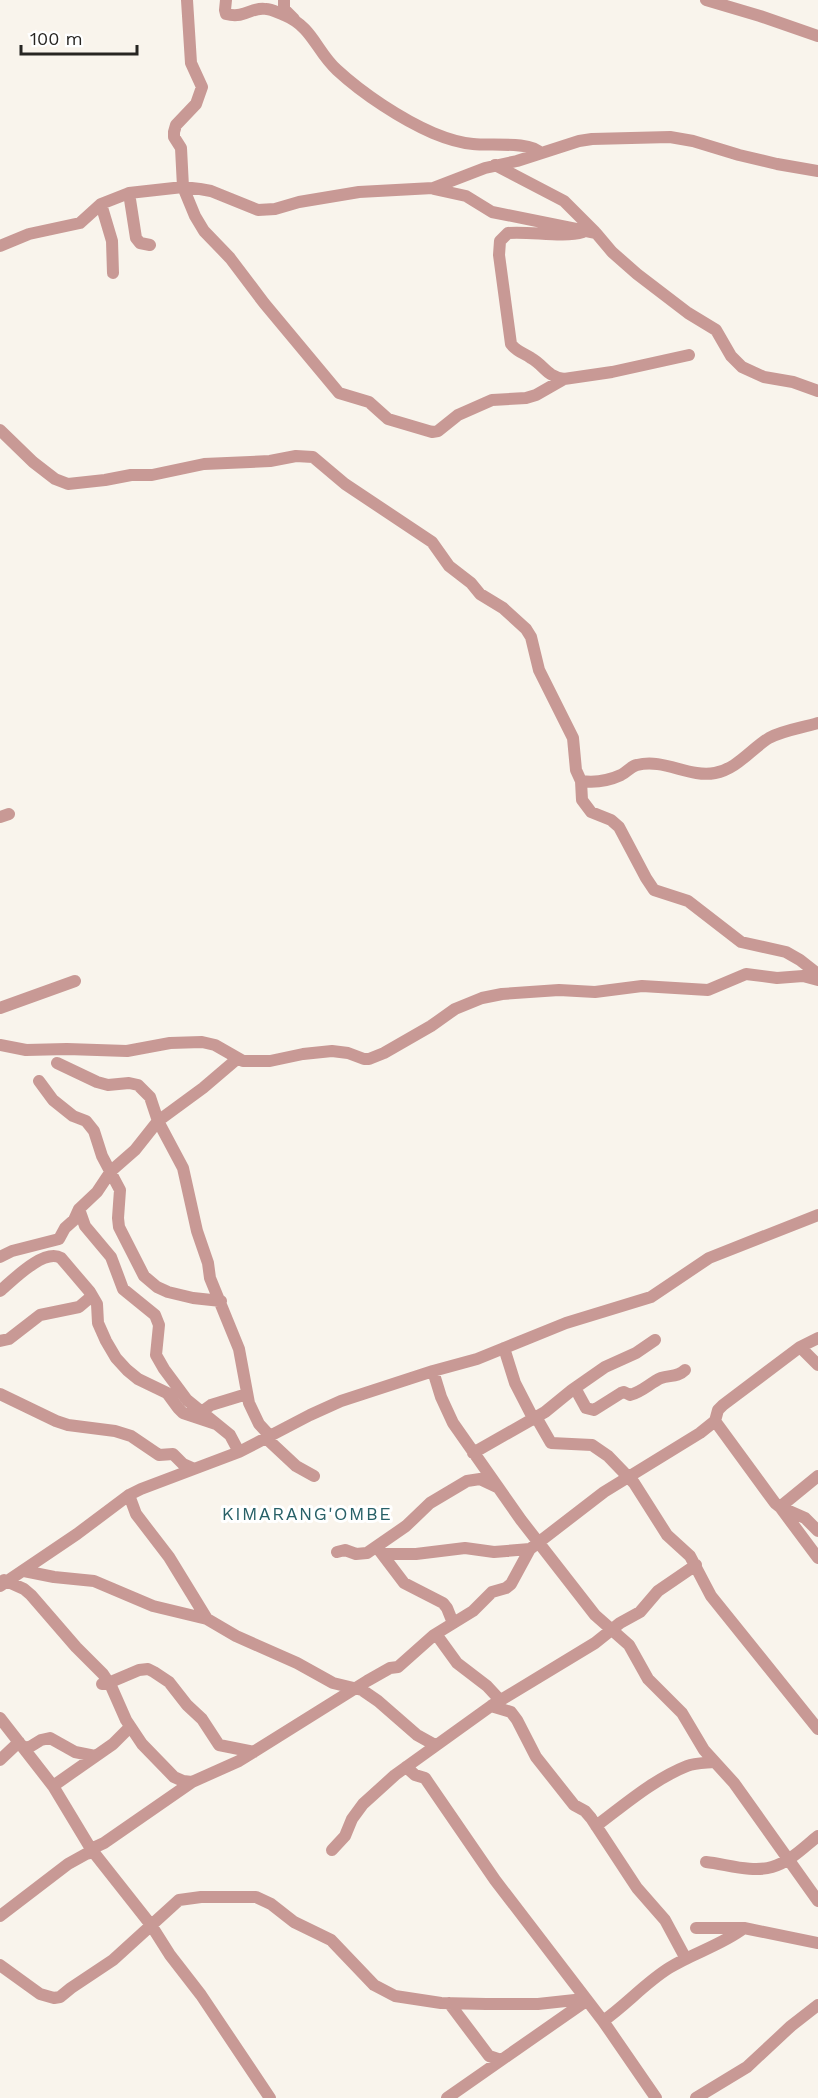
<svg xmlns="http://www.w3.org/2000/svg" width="818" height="2098" viewBox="0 0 818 2098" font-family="'Work Sans',sans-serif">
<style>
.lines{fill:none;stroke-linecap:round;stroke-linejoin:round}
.minor{stroke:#c89995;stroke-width:12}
.labels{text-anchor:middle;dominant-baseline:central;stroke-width:6;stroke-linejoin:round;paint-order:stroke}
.quarter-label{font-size:18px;letter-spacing:1.5px;fill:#276067;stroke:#fff}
</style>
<rect width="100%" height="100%" fill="#f9f4ec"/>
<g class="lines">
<path class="minor" d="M 187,0 L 191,63 L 202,87 L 196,104 L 176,125 L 174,132 L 174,137 L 181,148 L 183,187 L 195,216 L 204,231 L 230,258 L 264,303 L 339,393 L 369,402 L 388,419 L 432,432 L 438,431 L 458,415 L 492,400 L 526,398 L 536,395 L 564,379 L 612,372 L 689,355
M 226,0 L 225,10 L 226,14 C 246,19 252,6 266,9 C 272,9 278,13 284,15 C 313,27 316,51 337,70 C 363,94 401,119 433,133 C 445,138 461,143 473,144 C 489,146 531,141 540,153
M 284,0 L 284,9 L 294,19
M 706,0 L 760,16 L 818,36
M 495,165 L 564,201 L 595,232
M 434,189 L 466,196 L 492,212 L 596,233 L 612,252 L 637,274 L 688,313 L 716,330 L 731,356 L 742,367 L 764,377 L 793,382 L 818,391
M 129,193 L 136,238 L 140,243 L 150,245
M 101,204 L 112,241 L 113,273
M 0,246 L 29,234 L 80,223 L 101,204 L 129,193 L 183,187 L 200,189 L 211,191 L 258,210 L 275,209 L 299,202 L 359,192 L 433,188 L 485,168 L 517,161 L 579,141 L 592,139 L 670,137 L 693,141 L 739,155 L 777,164 L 818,171
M 564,379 C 546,376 545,366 531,358 C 524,353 517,352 511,344 L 499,255 L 500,241 L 508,233 C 531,231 563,238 583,232
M 0,430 L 33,462 L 55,479 L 68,484 L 105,480 L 131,475 L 152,475 L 204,464 L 270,461 L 296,456 L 313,457 L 345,484 L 432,542 L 449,566 L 471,583 L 480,594 L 503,608 L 526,629 L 531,637 L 539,670 L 573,738 L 576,770 L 581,781 L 582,800 L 591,812 L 611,820 L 619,827 L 646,878 L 654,890 L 688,901 L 741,942 L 786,952 L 800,960 L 818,974
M 581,781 C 596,783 608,781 621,775 C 627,772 631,766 637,765 C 664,758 689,778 715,773 C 737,769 751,749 769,738 C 784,730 802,728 818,723
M 0,817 L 9,814
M 0,1008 L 75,981
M 0,1045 L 26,1050 L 67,1049 L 127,1051 L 170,1043 L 202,1042 L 215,1045 L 243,1061 L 270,1061 L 303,1054 L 332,1051 L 348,1053 L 364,1059 L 369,1059 L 384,1053 L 431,1026 L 455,1009 L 482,998 L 502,994 L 559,990 L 595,992 L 642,986 L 708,990 L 746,974 L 777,978 L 803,976 L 818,980
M 57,1063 L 97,1082 L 108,1085 L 129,1083 L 138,1085 L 150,1097 L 158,1121 L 183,1168 L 197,1231 L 208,1263 L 210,1278 L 239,1349 L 249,1403 L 259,1424 L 270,1436
M 39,1081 L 53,1100 L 73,1116 L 86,1121 L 94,1131 L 102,1156 L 120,1190 L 118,1218 L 119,1227 L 144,1276 L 157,1287 L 168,1292 L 193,1298 L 221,1301
M 79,1209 L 85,1226 L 111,1257 L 123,1289 L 155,1315 L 159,1325 L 156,1355 L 164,1369 L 187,1400 L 230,1435 L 239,1452
M 0,1257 L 12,1251 L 59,1239 L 65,1228 L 74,1220 L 79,1209 L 97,1192 L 111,1171 L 135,1150 L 158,1121 L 203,1088 L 237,1059
M 0,1291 C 13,1280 44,1248 61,1258 L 90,1292 L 97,1304 L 98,1323 L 106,1341 L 116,1358 L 127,1370 L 138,1379 L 167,1393 L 178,1408 L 183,1413 L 216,1424
M 0,1341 L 9,1339 L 40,1315 L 79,1307 L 92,1296
M 800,1347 L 818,1365
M 504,1348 L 515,1383 L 533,1418
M 433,1371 L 441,1397 L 453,1423 L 521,1520 L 595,1615 L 629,1645 L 648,1679 L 682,1713 L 704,1750 L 734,1783 L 818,1901
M 575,1388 L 586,1408 L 594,1410 L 621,1393 L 624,1392 L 630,1395 C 642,1392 650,1383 661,1378 C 670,1375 678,1377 685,1370
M 0,1394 L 56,1421 L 68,1425 L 115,1431 L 131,1436 L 159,1455 L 173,1454 L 183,1464 L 192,1468
M 200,1413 L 211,1405 L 247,1394
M 536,1417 L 551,1443 L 592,1445 L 608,1456 L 634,1483 L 667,1535 L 690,1556 L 711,1596 L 818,1729
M 715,1421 L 775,1503 L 780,1507 L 805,1518 L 818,1531
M 266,1438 L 296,1466 L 314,1476
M 473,1453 L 545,1412 L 572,1390 L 605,1367 L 636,1353 L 655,1340
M 818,1476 L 780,1507 L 818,1558
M 129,1495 L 136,1514 L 169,1557 L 207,1619
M 379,1550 L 404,1583 L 443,1603 L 447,1608 L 453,1623
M 337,1552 L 345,1550 L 356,1554 L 367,1553 L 406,1526 L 430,1503 L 467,1481 L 480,1479 L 497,1487
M 384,1554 L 416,1554 L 465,1548 L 494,1552 L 530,1549
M 24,1571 L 54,1577 L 94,1581 L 153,1606 L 207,1619 L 236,1636 L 297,1663 L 333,1683 L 362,1690 L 378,1701 L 417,1735 L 435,1745
M 4,1580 L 24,1589 L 31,1595 L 76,1647 L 103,1674 L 111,1686 L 126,1720 L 142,1744 L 174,1777 L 183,1781 L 192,1782
M 0,1586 L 77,1534 L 129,1495 L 141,1489 L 239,1452 L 310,1415 L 341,1401 L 433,1371 L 477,1359 L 566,1323 L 651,1297 L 709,1258 L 818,1215
M 436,1634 L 457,1663 L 487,1686 L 500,1700
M 102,1684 L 106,1684 L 139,1670 L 148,1669 L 154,1672 L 169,1682 L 187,1705 L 202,1719 L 219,1745 L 254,1752
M 491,1706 L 511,1712 L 517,1720 L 536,1757 L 574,1805 L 585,1811 L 591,1818 L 637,1888 L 665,1920 L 686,1959
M 0,1718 L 53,1786 L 91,1849 L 151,1925 L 170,1955 L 201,1995 L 270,2098
M 22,1746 L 28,1748 L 41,1740 L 50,1738 L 75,1752 L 95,1756
M 0,1760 L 19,1742
M 406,1767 L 415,1775 L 425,1778 L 495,1880 L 603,2021 L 656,2098
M 53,1786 L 113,1744 L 130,1727
M 596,1826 C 624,1805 654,1779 687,1766 C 695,1763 705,1763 714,1762
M 91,1849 L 104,1843 L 192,1782 L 239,1761 L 367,1681 L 390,1668 L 398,1667 L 434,1635 L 473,1611 L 492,1592 L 506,1588 L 511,1584 L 530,1549 L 604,1492 L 700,1433 L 715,1421 L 718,1410 L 723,1405 L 800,1347 L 818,1338
M 332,1850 L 345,1836 L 352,1819 L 363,1804 L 395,1775 L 491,1706 L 595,1643 L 620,1623 L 640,1612 L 658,1591 L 696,1565
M 706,1862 C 726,1864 752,1873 772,1867 C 790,1862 804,1847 818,1836
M 0,1916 L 68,1864 L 86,1854 L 95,1852
M 696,1928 L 744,1928 L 818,1943
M 0,1965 L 40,1994 L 54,1998 L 60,1997 L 71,1988 L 113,1960 L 179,1900 L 201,1897 L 256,1897 L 271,1904 L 294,1922 L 331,1940 L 374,1985 L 395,1996 L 441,2003 L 486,2004 L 538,2004 L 584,1999
M 449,2003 L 489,2056 L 501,2060
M 603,2021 C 626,2005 645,1983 669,1968 C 693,1953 722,1945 744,1928
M 447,2098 L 586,2001
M 696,2098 L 747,2067 L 791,2026 L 818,2005"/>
</g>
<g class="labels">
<g class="quarter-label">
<text x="307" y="1513">KIMARANG'OMBE</text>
</g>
</g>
<path d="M21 45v9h116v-9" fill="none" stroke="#272522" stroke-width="3"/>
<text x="30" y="45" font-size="18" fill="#272522" stroke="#ffffff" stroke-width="4.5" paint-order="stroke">100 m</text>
</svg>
